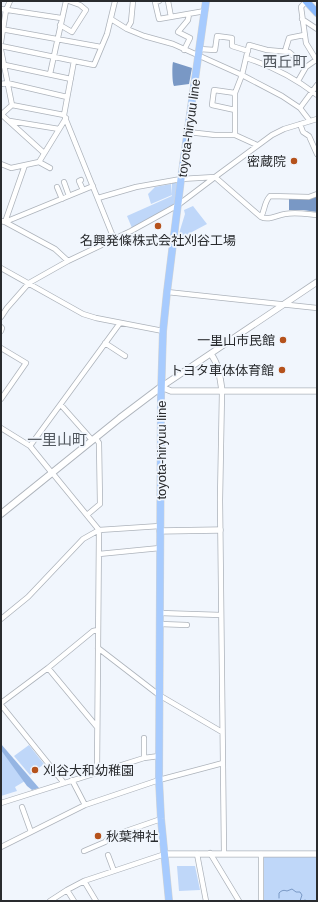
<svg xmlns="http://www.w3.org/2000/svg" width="318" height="902" viewBox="0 0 318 902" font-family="Helvetica,'Noto Sans JP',sans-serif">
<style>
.green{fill:#bfd7f9}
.forest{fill:#95b5e3}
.water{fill:#7998c5}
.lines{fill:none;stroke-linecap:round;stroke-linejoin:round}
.stream{stroke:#7998c5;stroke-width:1}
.minor-casing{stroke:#adb3bb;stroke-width:6}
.tertiary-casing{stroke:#adb3bb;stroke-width:7}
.secondary-casing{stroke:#adb3bb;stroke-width:8}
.primary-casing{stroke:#d4d5d5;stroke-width:8}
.trunk-casing{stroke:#d4d5d5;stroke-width:8}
.minor{stroke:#fff;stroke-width:4.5}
.tertiary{stroke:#fff;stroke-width:5.5}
.secondary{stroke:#fff;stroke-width:6}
.primary{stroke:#a7cbfe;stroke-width:7}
.trunk{stroke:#8abafe;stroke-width:7}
.poi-dot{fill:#b5521c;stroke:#f1f6fd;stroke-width:1.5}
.labels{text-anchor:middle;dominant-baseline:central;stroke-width:3.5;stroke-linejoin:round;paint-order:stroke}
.street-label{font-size:13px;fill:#292b2e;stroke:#f1f6fd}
.poi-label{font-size:13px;fill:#292b2e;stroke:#f1f6fd;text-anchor:end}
.quarter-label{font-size:15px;fill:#52585f;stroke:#f1f6fd}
</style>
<rect width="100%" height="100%" fill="#f1f6fd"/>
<path class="green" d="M 178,182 L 176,204 L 132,228 L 127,216 L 172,196 L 172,183 Z
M 171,184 L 172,195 L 151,204 L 148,194 L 155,187 Z
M 193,206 L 207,224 L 177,240 L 185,214 L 184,210 Z
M 29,745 L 44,764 L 30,775 L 14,756 Z
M 1,748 L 25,781 L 15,787 L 17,791 L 1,796 Z
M 262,857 L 317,857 L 317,901 L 261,901 Z
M 177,866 L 195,866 L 200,890 L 179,891 Z"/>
<path class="forest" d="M 1,744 L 39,788 L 32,790 L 27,786 L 1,750 Z"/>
<path class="water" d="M 173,62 L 192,68 L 189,84 L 174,86 C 172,83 172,65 173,62 Z
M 317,196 L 317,212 L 303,210 L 289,210 L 289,197 L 309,199 Z"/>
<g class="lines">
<path class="stream" d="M 279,898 L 279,893 C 282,890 284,890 287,891 L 292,889 L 296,892 L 300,892 L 302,895 L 300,901
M 303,901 L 305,900 L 307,901"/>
<defs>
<path id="minor" d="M 159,1 L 155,2 L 159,19 L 205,11
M 168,1 L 171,17
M 306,1 L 301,7 L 306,43 L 317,61
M 1,9 L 61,18
M 111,19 L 127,29 L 144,36 L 173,44 L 242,75 L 282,96 L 300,108 L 310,121
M 302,19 L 317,29
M 60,25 L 72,32 L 86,10 L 80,5 L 69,1
M 1,29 L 101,47
M 127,29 L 131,22 L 133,1
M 1,42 L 6,10 L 10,1
M 1,46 L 74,61
M 199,49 L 215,50 L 217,36 L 232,38 L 232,46 L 248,51
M 1,50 L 12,105
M 184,50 L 190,38 L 178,32 L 188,20 L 189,14
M 285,51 L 289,38 L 304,35
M 246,58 C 272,66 295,78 317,95
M 1,66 L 5,65 L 71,79
M 50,74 L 66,1
M 298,81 L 306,67
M 1,84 L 7,83 L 67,97
M 12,105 L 64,115
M 300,108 L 317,85
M 235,110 L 212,105 L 214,90 L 235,93
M 1,114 L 44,153
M 2,114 L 12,105
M 10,121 L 59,129
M 300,124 L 303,132 L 309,136 L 317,154
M 188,132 L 215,135 L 235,135 L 257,145
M 235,135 L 235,93 L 242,75 L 249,45 L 267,50 L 289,52 L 306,67 L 316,60
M 39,162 L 50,168
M 1,164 L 11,168 L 39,162 L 66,118
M 81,180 L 79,181 L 83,190
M 64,182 L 69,196
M 57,187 L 62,199
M 98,198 L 136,187 L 181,179 L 215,177 L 272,135 L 284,129 L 317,119
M 261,217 C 265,210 264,202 270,196 L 309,197 L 317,194
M 1,221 L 5,222 L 55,249 L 68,261
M 5,222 L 93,186
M 5,222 L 25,165
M 114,239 L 64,115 L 74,61 L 94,65 L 107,34 L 115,1
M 1,268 L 83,314 L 96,318 L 163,331
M 167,292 L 317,308
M 1,317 L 7,308 L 29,283 L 68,261 L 131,231 L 178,205 L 215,177 L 261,217 C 269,221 277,215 285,214 C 296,212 306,214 317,215
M 1,327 L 2,328 L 1,331
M 105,343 L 125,356
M 1,348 L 26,363 L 1,399
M 222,391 L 220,500 L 224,853
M 61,405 L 92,440
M 1,428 L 30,446 L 52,473
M 30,446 L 120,323
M 54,475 L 99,530 L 160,526
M 87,515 L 100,504 L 99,443 L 97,440
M 99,554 L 160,548
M 160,613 L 221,615
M 1,619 L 28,597 L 83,539 L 99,530 L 97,772
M 160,624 L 187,625
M 98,648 L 159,695 L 222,732
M 48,668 L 97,727
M 1,703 L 48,668 L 93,631 L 98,630
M 1,705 L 64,783
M 144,758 L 144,738
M 72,780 L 85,805
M 1,803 L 144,758 L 159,756
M 22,807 L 31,832
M 1,847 L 85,805 L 159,780 L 223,763
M 84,851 L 105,842 L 109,837 L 161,819
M 210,853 L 239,901
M 197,854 L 206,901
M 108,855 L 114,871
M 84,881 L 96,901
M 67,890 L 74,901
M 50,901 L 67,890 L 84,881 L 165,854
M 261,901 L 261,854"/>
<path id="tertiary" d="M 317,282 L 161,387 L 171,391 L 317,391
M 211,354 C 219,365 220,377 222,391
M 160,531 L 220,530
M 165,854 L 317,854"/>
<path id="secondary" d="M 1,514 L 120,418 L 161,387"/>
<path id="primary" d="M 169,901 L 161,819 L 159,780 L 161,396 L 163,331 L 167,292 L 181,179 L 206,1"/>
<path id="trunk" d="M 306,1 L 317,13"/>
</defs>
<use href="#minor" class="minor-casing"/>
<use href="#tertiary" class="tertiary-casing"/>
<use href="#secondary" class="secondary-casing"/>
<use href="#primary" class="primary-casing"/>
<use href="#trunk" class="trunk-casing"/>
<use href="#minor" class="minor"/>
<use href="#tertiary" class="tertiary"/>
<use href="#secondary" class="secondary"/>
<use href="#primary" class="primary"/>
<use href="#trunk" class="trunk"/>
</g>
<g class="poi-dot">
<circle cx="294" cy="161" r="4"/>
<circle cx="158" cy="226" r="4"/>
<circle cx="283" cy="340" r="4"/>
<circle cx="282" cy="370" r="4"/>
<circle cx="35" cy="770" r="4"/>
<circle cx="98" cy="836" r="4"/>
</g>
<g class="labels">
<g class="street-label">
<text transform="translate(189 128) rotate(-82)">toyota-hiryuu line</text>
<text transform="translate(161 450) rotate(-90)">toyota-hiryuu line</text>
</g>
<g class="poi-label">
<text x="286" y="161">密蔵院</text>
<text x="158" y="240" text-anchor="middle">名興発條株式会社刈谷工場</text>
<text x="275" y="340">一里山市民館</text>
<text x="274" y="370">トヨタ車体体育館</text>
<text x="43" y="770" text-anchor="start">刈谷大和幼稚園</text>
<text x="106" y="836" text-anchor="start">秋葉神社</text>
</g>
<g class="quarter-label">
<text x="285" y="61">西丘町</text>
<text x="57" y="439">一里山町</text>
</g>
</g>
<rect width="318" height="902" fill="none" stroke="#292b2e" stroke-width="4"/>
</svg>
